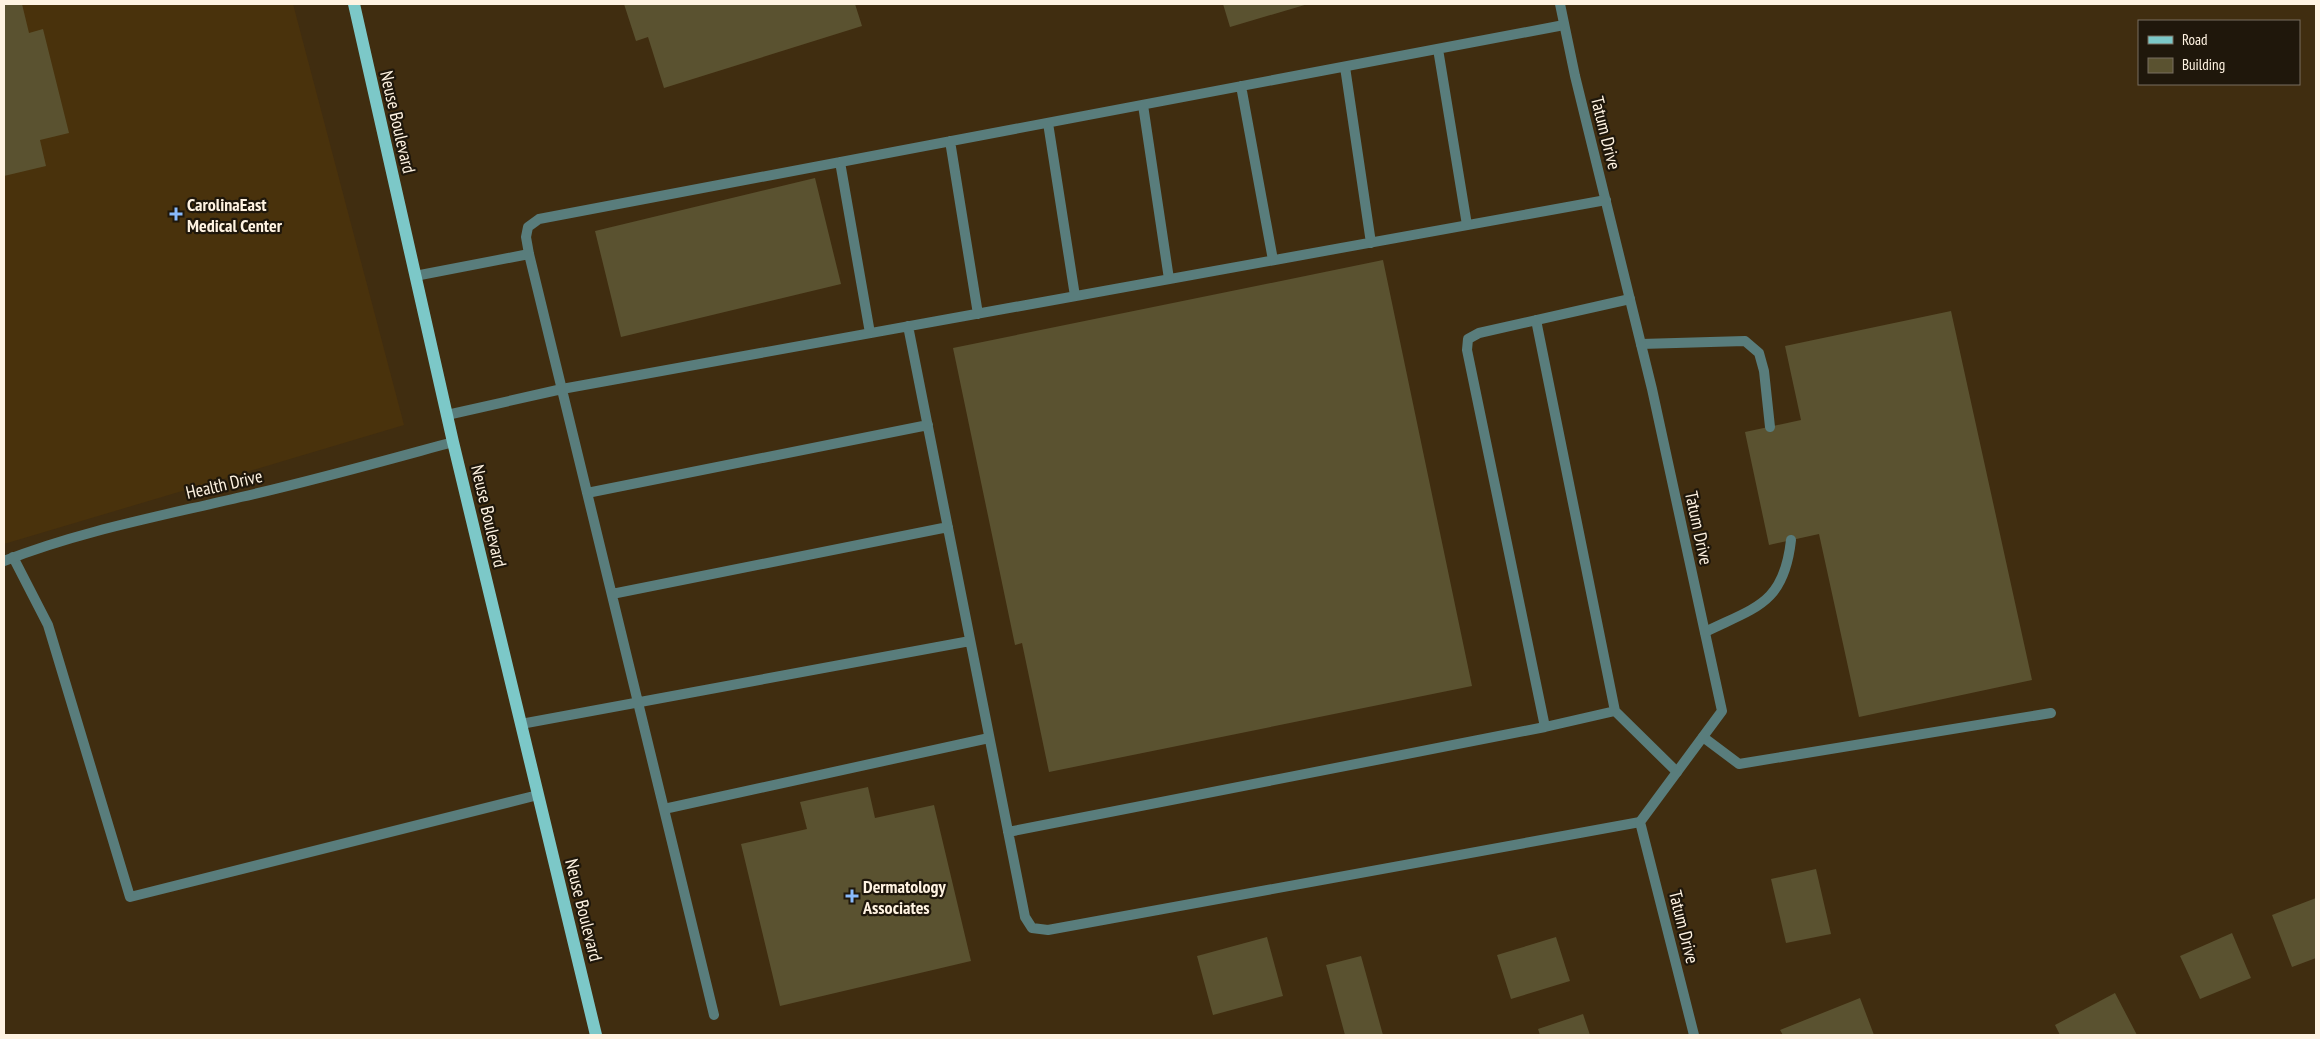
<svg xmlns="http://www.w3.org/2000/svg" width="2320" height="1039" viewBox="0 0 2320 1039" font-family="'PT Sans Narrow',sans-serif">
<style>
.built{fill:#49320c}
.building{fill:#5a5230}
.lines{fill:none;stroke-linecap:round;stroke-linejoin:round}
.service{stroke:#597d7c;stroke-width:10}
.minor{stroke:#597d7c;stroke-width:10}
.primary{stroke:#7cc8c8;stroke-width:12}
.poi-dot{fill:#89bafc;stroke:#1f170b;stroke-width:2}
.labels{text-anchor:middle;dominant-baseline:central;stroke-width:4.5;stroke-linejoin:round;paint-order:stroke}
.street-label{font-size:18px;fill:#fff3e2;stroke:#1f170b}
.poi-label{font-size:18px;font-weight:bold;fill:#fff3e2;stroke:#1f170b;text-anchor:start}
</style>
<rect width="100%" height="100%" fill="#402d10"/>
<path class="built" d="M 4,4 L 293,4 L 404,425 L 4,544 Z"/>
<path class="building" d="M 4,4 L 22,4 L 29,33 L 43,29 L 69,133 L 40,140 L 46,166 L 4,176 Z
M 624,4 L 855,4 L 862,26 L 664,88 L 648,37 L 636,41 Z
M 1223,4 L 1308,4 L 1230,27 Z
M 815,178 L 841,284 L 621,337 L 595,231 Z
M 1383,260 L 1472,686 L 1049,772 L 1022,643 L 1015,645 L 953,348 Z
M 1951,311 L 2032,680 L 1859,717 L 1819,534 L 1769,545 L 1745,432 L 1801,420 L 1785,346 Z
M 868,787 L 875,818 L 934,805 L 971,961 L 780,1006 L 741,844 L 807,829 L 800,802 Z
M 1816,869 L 1831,934 L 1786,943 L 1771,879 Z
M 2316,898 L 2316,958 L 2292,967 L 2272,915 Z
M 2232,933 L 2251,978 L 2200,999 L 2180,956 Z
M 1267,937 L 1283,996 L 1213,1015 L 1197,956 Z
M 1556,937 L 1570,981 L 1511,999 L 1497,955 Z
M 1361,956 L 1383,1035 L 1345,1035 L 1326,965 Z
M 2115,993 L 2137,1035 L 2060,1035 L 2055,1025 Z
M 1860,998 L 1874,1035 L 1783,1035 L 1780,1030 Z
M 1583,1014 L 1590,1035 L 1540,1035 L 1538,1029 Z"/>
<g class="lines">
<path class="service" d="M 1438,49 L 1467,225
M 1345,67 L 1371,243
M 1241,86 L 1273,260
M 1143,105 L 1169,279
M 1048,123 L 1075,296
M 950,141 L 978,314
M 840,162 L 870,333
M 415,276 L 529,254
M 1536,320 L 1615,711
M 908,326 L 1025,917 L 1032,928 L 1048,930 L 1640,822
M 1641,344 L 1745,341 L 1759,353 L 1764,371 L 1770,427
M 447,415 L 562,389 L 1606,200
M 587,493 L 928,425
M 13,557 L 48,625 L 130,897 L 538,795
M 612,594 L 948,527
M 1705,632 C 1756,607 1784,604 1791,540
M 521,724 L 970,641
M 1545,727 L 1615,711 L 1677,772
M 1703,737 L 1739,764 L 2051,713
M 664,809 L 989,738
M 1008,832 L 1545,727 L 1467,350 L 1468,339 L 1479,333 L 1630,299
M 714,1015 L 529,254 L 526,237 L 528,227 L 539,219 L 1564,25"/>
<path class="minor" d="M 1560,4 L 1575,76 L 1652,389 L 1722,711 L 1640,822 L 1694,1035
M 4,561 C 80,531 161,516 241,497 C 312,481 383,461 453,442"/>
<path class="primary" d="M 354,4 L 453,442 L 596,1035"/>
</g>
<g class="poi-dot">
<path d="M173.5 206.5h5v5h5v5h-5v5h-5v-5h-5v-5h5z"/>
<path d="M849.5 888.5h5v5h5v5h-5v5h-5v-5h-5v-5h5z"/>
</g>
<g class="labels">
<g class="street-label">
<text transform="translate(398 122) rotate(77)">Neuse Boulevard</text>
<text transform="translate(1606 133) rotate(76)">Tatum Drive</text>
<text transform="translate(224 484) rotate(-13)">Health Drive</text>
<text transform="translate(489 516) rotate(77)">Neuse Boulevard</text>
<text transform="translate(1699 528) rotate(78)">Tatum Drive</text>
<text transform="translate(584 910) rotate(76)">Neuse Boulevard</text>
<text transform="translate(1684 927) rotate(76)">Tatum Drive</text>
</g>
<g class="poi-label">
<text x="187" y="204">CarolinaEast<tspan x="187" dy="21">Medical Center</tspan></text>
<text x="863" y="886">Dermatology<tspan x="863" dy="21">Associates</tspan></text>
</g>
</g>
<rect width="2320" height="1039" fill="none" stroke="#fff3e2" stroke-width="10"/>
<rect x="2138" y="20" width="162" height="65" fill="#1f170b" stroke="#796f61"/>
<rect x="2148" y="36" width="25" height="8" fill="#7cc8c8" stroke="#796f61"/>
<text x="2182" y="45" font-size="15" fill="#fff3e2">Road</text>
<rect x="2148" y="58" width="25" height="15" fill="#5a5230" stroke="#796f61"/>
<text x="2182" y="70" font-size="15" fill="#fff3e2">Building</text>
</svg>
